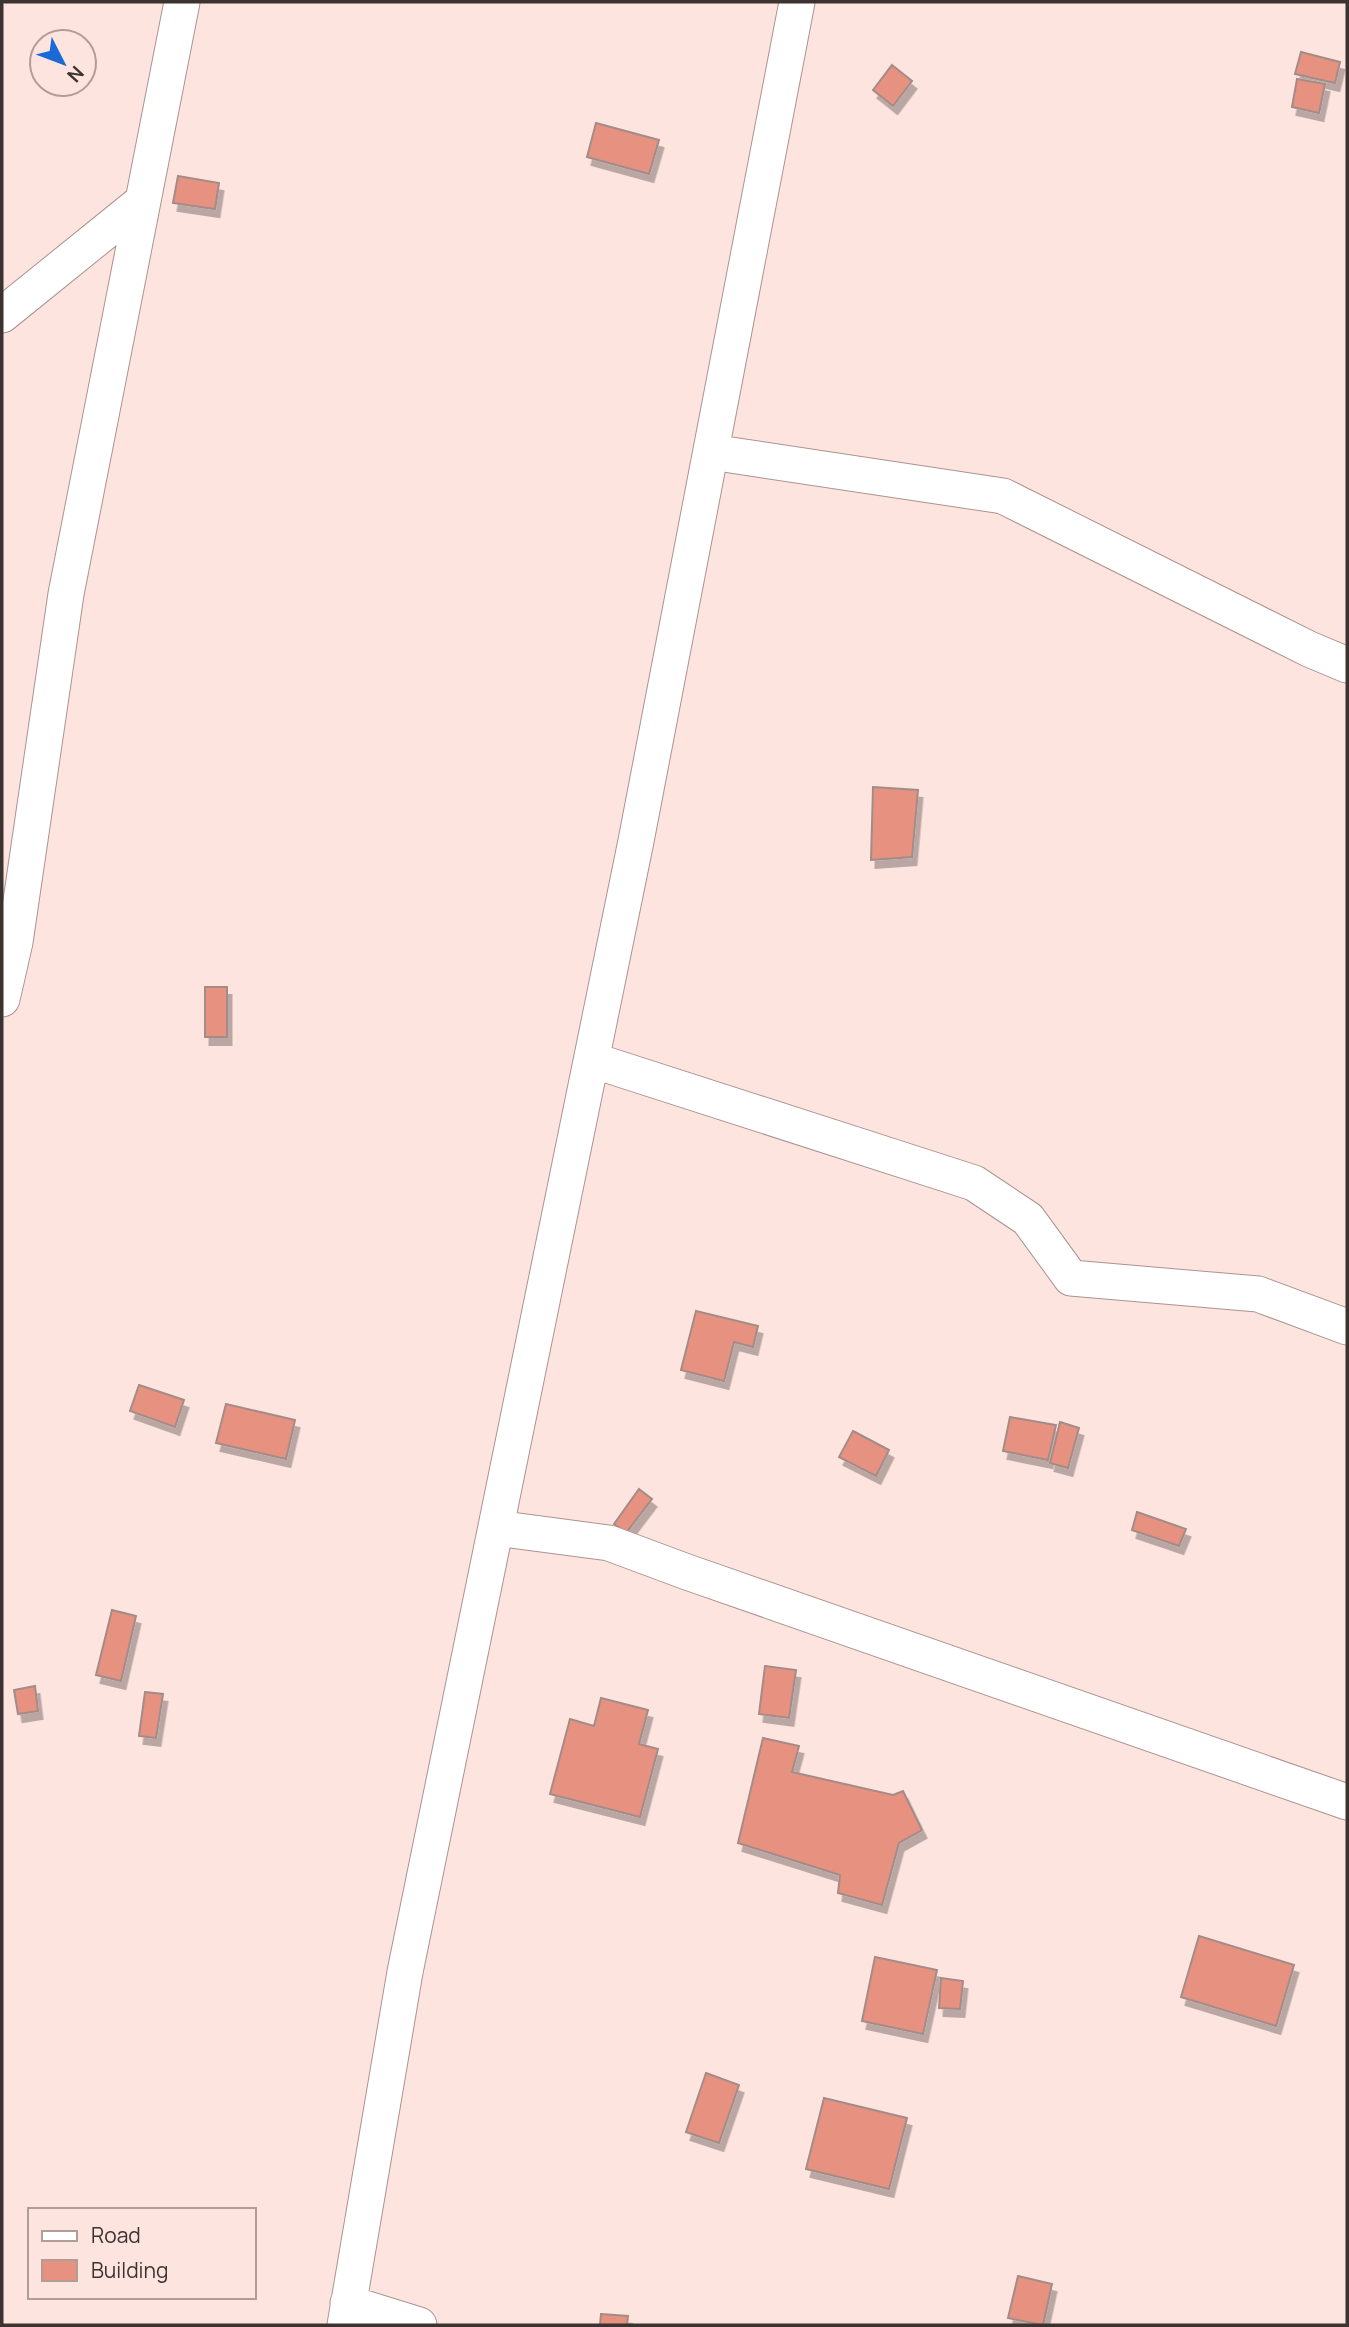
<svg xmlns="http://www.w3.org/2000/svg" width="1349" height="2327" viewBox="0 0 1349 2327" font-family="Manrope,sans-serif">
<style>
.building{fill:#e79181;stroke:#a38c88;stroke-width:2;filter:url(#shadow)}
.lines{fill:none;stroke-linecap:round;stroke-linejoin:round}
.minor-casing{stroke:#ab938f;stroke-width:37}
.minor{stroke:#fff;stroke-width:35}
</style>
<defs>
<filter id="shadow"><feDropShadow dx="4.5" dy="8" stdDeviation="0" flood-color="#0004"/></filter>
</defs>
<rect width="100%" height="100%" fill="#fee4df"/>
<path class="building" d="M 1301,52 L 1340,62 L 1335,83 L 1295,74 Z
M 892,65 L 912,81 L 893,106 L 873,90 Z
M 1297,79 L 1325,84 L 1319,113 L 1292,107 Z
M 596,123 L 659,140 L 649,174 L 587,157 Z
M 178,176 L 219,183 L 215,209 L 173,203 Z
M 873,787 L 918,790 L 912,857 L 871,860 Z
M 205,987 L 227,987 L 227,1037 L 205,1037 Z
M 696,1311 L 758,1326 L 753,1347 L 734,1342 L 724,1381 L 681,1370 Z
M 139,1385 L 184,1400 L 175,1427 L 130,1411 Z
M 226,1404 L 295,1420 L 286,1459 L 216,1443 Z
M 1010,1417 L 1056,1425 L 1048,1460 L 1003,1451 Z
M 1060,1422 L 1079,1428 L 1068,1468 L 1050,1463 Z
M 853,1431 L 889,1450 L 876,1476 L 839,1457 Z
M 639,1489 L 652,1499 L 626,1533 L 614,1524 Z
M 1137,1512 L 1186,1529 L 1179,1546 L 1132,1530 Z
M 112,1610 L 136,1616 L 121,1681 L 96,1675 Z
M 765,1666 L 796,1670 L 789,1718 L 759,1714 Z
M 35,1686 L 38,1711 L 18,1714 L 14,1690 Z
M 145,1692 L 163,1694 L 156,1738 L 139,1736 Z
M 601,1698 L 648,1710 L 639,1744 L 658,1749 L 640,1817 L 550,1794 L 570,1719 L 594,1726 Z
M 763,1738 L 799,1746 L 792,1772 L 893,1795 L 903,1791 L 922,1830 L 899,1843 L 882,1905 L 838,1893 L 840,1875 L 738,1843 Z
M 1199,1936 L 1294,1965 L 1276,2026 L 1181,1997 Z
M 875,1957 L 937,1970 L 923,2034 L 862,2021 Z
M 941,1978 L 963,1981 L 960,2009 L 939,2008 Z
M 706,2073 L 739,2085 L 719,2143 L 686,2132 Z
M 824,2098 L 907,2118 L 889,2189 L 806,2169 Z
M 1018,2276 L 1052,2284 L 1043,2325 L 1008,2318 Z
M 601,2314 L 628,2316 L 627,2325 L 600,2325 Z"/>
<g class="lines">
<defs>
<path id="minor" d="M 2,315 L 143,201
M 711,452 L 1003,496 L 1309,649 L 1347,665
M 2,999 L 15,942 L 66,594 L 182,2
M 592,1060 L 974,1183 L 1028,1219 L 1071,1278 L 1258,1294 L 1347,1327
M 496,1528 L 609,1543 L 687,1572 L 1347,1802
M 348,2303 L 419,2325
M 345,2325 L 405,1972 L 636,841 L 797,2"/>
</defs>
<use href="#minor" class="minor-casing"/>
<use href="#minor" class="minor"/>
</g>
<rect width="1349" height="2327" fill="none" stroke="#3c3230" stroke-width="7"/>
<rect x="28" y="2208" width="228" height="91" fill="#fee4df" stroke="#b09d99" stroke-width="2"/>
<rect x="42" y="2231" width="35" height="10" fill="#ffffff" stroke="#b09d99" stroke-width="2"/>
<text x="91" y="2243" font-size="21" fill="#3c3230">Road</text>
<rect x="42" y="2260" width="35" height="21" fill="#e79181" stroke="#b09d99" stroke-width="2"/>
<text x="91" y="2278" font-size="21" fill="#3c3230">Building</text>
<g transform="translate(63 63) rotate(132)"><circle r="33" fill="#fee4df" stroke="#b09d99" stroke-width="2"/>
<path d="M0-5L12 26L0 18L-12 26Z" fill="#196ad4"/>
<text y="-10" font-size="19" font-weight="bold" text-anchor="middle" fill="#3c3230">N</text>
</g>
</svg>
